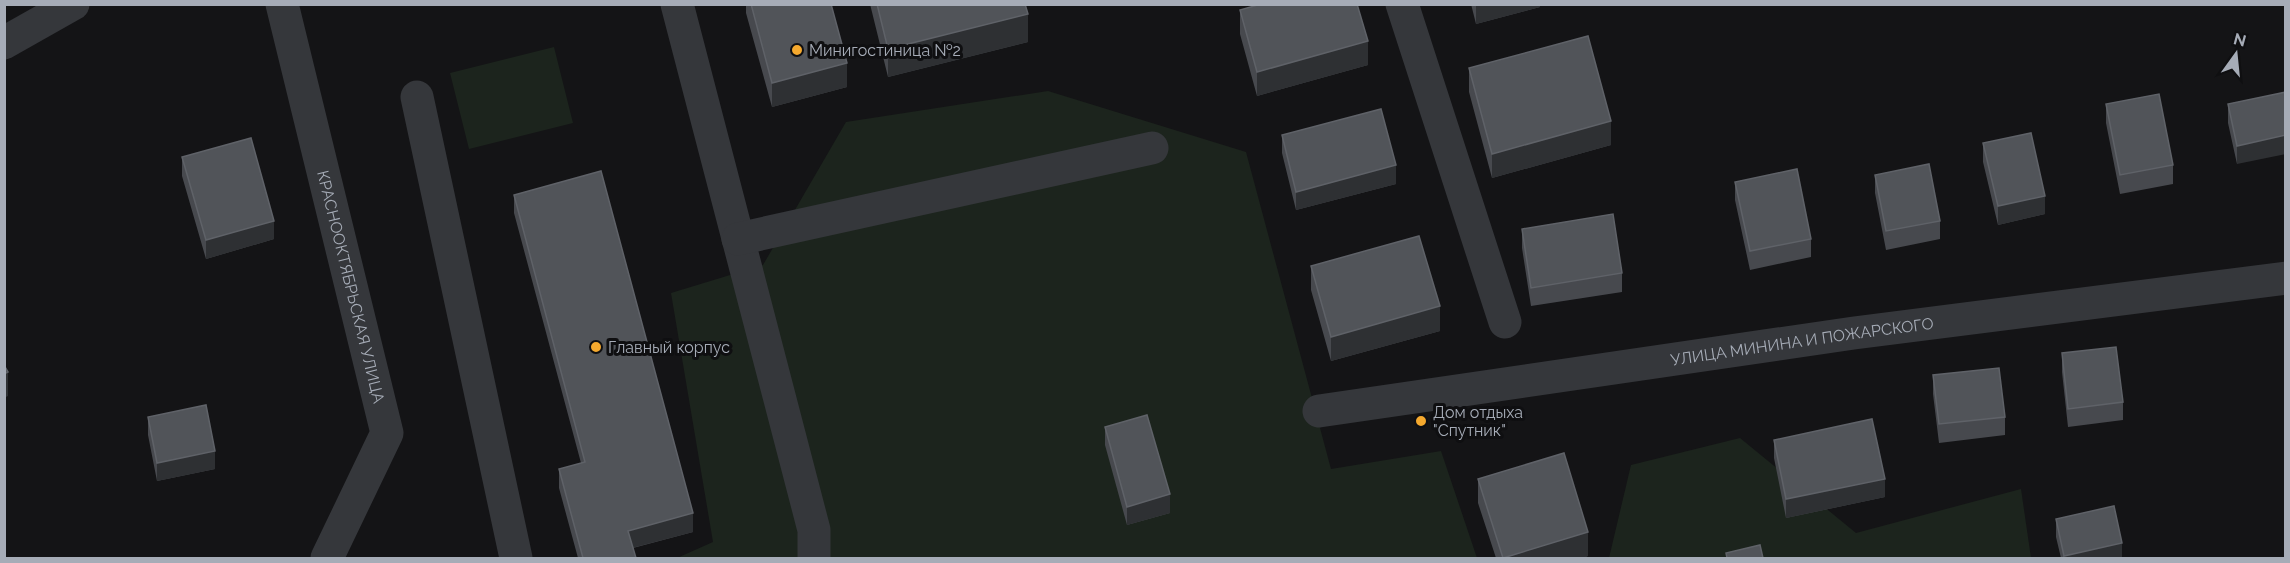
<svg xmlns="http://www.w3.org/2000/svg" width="2290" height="563" viewBox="0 0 2290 563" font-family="Raleway,sans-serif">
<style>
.green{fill:#1c241d}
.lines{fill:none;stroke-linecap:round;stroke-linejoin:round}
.minor{stroke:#35373b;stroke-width:33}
.wall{fill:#47494e}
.shaded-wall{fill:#2e3033}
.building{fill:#515459;stroke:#5f6268;stroke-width:1.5}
.poi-dot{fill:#f5a92e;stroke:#0f0f11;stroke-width:2}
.labels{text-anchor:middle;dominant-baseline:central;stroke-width:6;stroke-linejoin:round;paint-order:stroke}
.poi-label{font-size:16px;fill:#a6acb7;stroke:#0f0f11;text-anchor:start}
.street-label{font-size:16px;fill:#a6acb7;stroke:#0f0f11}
</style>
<rect width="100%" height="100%" fill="#141416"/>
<path class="green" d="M 554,47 L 573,123 L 469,149 L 450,73 Z
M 1048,91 L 1246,152 L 1331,469 L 1441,451 L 1477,558 L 677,558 L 713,542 L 671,293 L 763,265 L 846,122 Z
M 1740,438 L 1856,533 L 2021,489 L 2031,558 L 1609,558 L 1631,465 Z"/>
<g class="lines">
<g class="minor">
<path id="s1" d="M 282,4 L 387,433 L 327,558"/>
<path d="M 677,4 L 814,530 L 814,558"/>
<path d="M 1402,4 L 1505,322"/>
<path d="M 4,43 L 73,4"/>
<path d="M 417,97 L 516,558"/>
<path d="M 738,239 L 1152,148"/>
<path id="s2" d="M 1319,411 L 1854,333 L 2286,278"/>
</g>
</g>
<path class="wall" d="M 746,4 L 831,4 L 847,87 L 772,107 L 746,13 Z
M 870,4 L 1025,4 L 1028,42 L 888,77 Z
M 1471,4 L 1540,4 L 1540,7 L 1476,24 Z
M 2253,4 L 2278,4 L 2254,6 Z
M 1240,10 L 1368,65 L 1257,96 L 1240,34 Z
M 1469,68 L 1611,145 L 1492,178 L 1469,92 Z
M 2286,92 L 2237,164 L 2228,123 L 2228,104 Z
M 2106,104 L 2173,165 L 2173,184 L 2120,194 L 2106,123 Z
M 1282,135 L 1396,184 L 1296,210 L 1282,153 Z
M 1983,143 L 2045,214 L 1998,225 L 1983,162 Z
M 182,157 L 274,239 L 206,259 L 182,176 Z
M 1875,175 L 1940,221 L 1940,239 L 1886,250 L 1875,193 Z
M 1735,182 L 1811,239 L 1811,257 L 1750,270 L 1735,200 Z
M 514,195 L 693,532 L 633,548 L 636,558 L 578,558 L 559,488 L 559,469 L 581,463 L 514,213 Z
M 1522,229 L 1622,273 L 1622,292 L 1531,306 L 1522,248 Z
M 1311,266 L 1440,331 L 1331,361 L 1311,290 Z
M 2062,353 L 2123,402 L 2123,420 L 2068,427 L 2062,372 Z
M 1933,375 L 2005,417 L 2005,435 L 1939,443 L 1933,394 Z
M 148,417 L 215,469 L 157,481 L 148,435 Z
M 1105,427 L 1170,513 L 1127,525 L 1105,445 Z
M 1774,440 L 1885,497 L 1786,518 L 1774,458 Z
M 1478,479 L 1588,556 L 1582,558 L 1496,558 L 1478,503 Z
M 2056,519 L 2122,558 L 2061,558 L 2056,537 Z"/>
<path class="shaded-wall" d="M 1480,4 L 1540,4 L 1540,7 L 1476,24 L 1476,5 Z
M 1028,14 L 1028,42 L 888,77 L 888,49 Z
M 1368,41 L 1368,65 L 1257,96 L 1257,72 Z
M 847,63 L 847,87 L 772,107 L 772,83 Z
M 1611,121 L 1611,145 L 1492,178 L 1492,154 Z
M 2286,135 L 2286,154 L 2237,164 L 2237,146 Z
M 1396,165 L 1396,184 L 1296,210 L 1296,192 Z
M 2045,196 L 2045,214 L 1998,225 L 1998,206 Z
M 274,221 L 274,239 L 206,259 L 206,240 Z
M 1440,306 L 1440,331 L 1331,361 L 1331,337 Z
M 8,372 L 8,396 L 4,398 L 4,374 Z
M 215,451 L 215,469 L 157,481 L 157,463 Z
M 1885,479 L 1885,497 L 1786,518 L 1786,499 Z
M 1170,494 L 1170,513 L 1127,525 L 1127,507 Z
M 693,513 L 693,532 L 628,549 L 628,531 Z
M 1588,532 L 1588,556 L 1582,558 L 1504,558 Z
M 2122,543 L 2122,558 L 2064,558 L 2064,556 Z"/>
<path class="building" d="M 751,4 L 831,4 L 847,63 L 772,83 Z
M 877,4 L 1025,4 L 1028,14 L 888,49 Z
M 1261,4 L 1357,4 L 1368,41 L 1257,72 L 1240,10 Z
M 1588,36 L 1611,121 L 1492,154 L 1469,68 Z
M 2286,92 L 2286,135 L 2237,146 L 2228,104 Z
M 2159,94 L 2173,165 L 2120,175 L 2106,104 Z
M 1381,109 L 1396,165 L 1296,192 L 1282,135 Z
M 2031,133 L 2045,196 L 1998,206 L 1983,143 Z
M 251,138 L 274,221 L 206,240 L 182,157 Z
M 1929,164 L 1940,221 L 1886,231 L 1875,175 Z
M 1797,169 L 1811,239 L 1750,251 L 1735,182 Z
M 601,171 L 693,513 L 628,531 L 636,558 L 583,558 L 559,469 L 585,462 L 514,195 Z
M 1613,214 L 1622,273 L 1531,288 L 1522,229 Z
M 1419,236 L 1440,306 L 1331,337 L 1311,266 Z
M 2116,347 L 2123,402 L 2068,409 L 2062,353 Z
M 4,365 L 8,372 L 4,374 Z
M 1999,368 L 2005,417 L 1939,424 L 1933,375 Z
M 206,405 L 215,451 L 157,463 L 148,417 Z
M 1147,415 L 1170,494 L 1127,507 L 1105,427 Z
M 1872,419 L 1885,479 L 1786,499 L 1774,440 Z
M 1564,453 L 1588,532 L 1503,558 L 1478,479 Z
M 2114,506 L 2122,543 L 2064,556 L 2056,519 Z
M 1760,545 L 1763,558 L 1727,558 L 1726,553 Z"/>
<g class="poi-dot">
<circle cx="797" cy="50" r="6"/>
<circle cx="596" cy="347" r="6"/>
<circle cx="1421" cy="421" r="6"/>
</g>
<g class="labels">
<g class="poi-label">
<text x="809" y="50">Минигостиница №2</text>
<text x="608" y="347">Главный корпус</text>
<text x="1433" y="412">Дом отдыха<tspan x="1433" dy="18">"Спутник"</tspan></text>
</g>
<g class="street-label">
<text stroke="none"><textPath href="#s1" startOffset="291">КРАСНООКТЯБРЬСКАЯ УЛИЦА</textPath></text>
<text stroke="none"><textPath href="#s2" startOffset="488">УЛИЦА МИНИНА И ПОЖАРСКОГО</textPath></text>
</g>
</g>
<rect width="2290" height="563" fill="none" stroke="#a6acb7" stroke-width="12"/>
<g transform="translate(2236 54) rotate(15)" stroke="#0f0f11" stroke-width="4.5" paint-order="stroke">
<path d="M0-4.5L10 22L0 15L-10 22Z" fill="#a6acb7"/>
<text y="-9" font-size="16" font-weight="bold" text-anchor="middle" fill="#a6acb7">N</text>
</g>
</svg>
